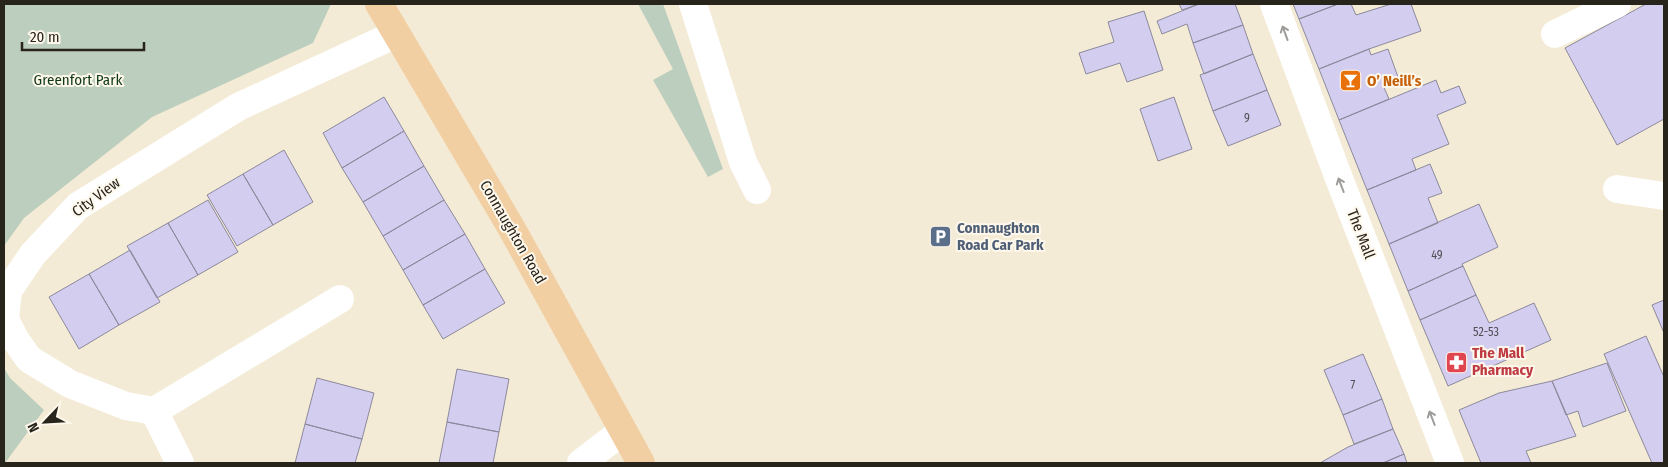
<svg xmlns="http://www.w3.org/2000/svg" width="1668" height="467" viewBox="0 0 1668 467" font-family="'Fira Sans Condensed',sans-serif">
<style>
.green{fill:#bccebd}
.building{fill:#d3cdef;stroke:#8c899c}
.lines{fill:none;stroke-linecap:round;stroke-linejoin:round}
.minor{stroke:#fff;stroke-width:28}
.major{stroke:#f1cfa3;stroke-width:28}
.oneway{stroke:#9e9c99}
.labels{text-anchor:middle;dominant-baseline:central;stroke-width:4;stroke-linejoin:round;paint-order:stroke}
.number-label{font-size:12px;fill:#524e51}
.park-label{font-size:15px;fill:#0f3916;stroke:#fef8ec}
.food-label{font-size:15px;font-weight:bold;fill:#c56008;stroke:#fef8ec;text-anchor:start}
.street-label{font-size:15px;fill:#27241c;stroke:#fef8ec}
.service-label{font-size:15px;font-weight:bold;fill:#4e5e75;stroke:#fef8ec;text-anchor:start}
.health-label{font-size:15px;font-weight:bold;fill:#be3a42;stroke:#fef8ec;text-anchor:start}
</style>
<rect width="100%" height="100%" fill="#f4ebd6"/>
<path class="green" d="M 4,4 L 331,4 L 313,43 L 152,117 L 24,218 L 4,246 Z
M 638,4 L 663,4 L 723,169 L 708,177 L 653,80 L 673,69 Z
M 4,368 L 10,378 L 44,410 L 5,463 Z"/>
<path class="building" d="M 1179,4 L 1199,4 L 1182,10 Z
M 1199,4 L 1235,4 L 1243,25 L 1193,43 L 1187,24 L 1162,34 L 1157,21 Z
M 1293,4 L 1338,4 L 1299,19 Z
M 1338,4 L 1351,4 L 1356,15 L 1391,4 L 1411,4 L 1421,31 L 1369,49 L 1319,69 L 1299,19 Z
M 1646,4 L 1664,4 L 1664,119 L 1617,145 L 1565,48 Z
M 1144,11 L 1163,70 L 1127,82 L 1120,63 L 1086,74 L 1079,53 L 1114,42 L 1108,22 Z
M 1243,25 L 1253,54 L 1204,74 L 1193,43 Z
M 1369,49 L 1371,55 L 1388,49 L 1398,77 L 1382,83 L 1389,99 L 1339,120 L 1319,69 Z
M 1253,54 L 1267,90 L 1213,111 L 1200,75 Z
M 1436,80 L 1441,93 L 1459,86 L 1466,103 L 1437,115 L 1449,144 L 1412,159 L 1416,170 L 1367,190 L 1339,120 Z
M 1267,90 L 1281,125 L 1228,146 L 1213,111 Z
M 384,97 L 404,131 L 342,168 L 323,133 Z
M 1174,97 L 1192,149 L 1158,161 L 1140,109 Z
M 404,131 L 424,166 L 363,202 L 342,168 Z
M 284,150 L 313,202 L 273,225 L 243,174 Z
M 1430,164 L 1442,193 L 1428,198 L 1438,223 L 1389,244 L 1367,190 Z
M 424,166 L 444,200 L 383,236 L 363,202 Z
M 243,174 L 273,225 L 237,246 L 207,195 Z
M 208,200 L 238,252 L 198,275 L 168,223 Z
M 444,200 L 465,234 L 403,270 L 383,236 Z
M 1479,204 L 1498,247 L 1462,264 L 1463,266 L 1408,291 L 1389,244 Z
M 168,223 L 198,275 L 157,298 L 127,246 Z
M 465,234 L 485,269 L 423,305 L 403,270 Z
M 130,250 L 160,302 L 119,325 L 89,274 Z
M 1463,266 L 1476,295 L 1420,320 L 1408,291 Z
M 485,269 L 505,303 L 443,339 L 423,305 Z
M 89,274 L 119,325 L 79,349 L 49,297 Z
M 1476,295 L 1489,323 L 1534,303 L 1551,340 L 1448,386 L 1420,320 Z
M 1664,300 L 1664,333 L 1652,305 Z
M 1646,336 L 1664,377 L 1664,463 L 1652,463 L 1604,354 Z
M 1363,354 L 1382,399 L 1343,415 L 1324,370 Z
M 1607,363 L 1626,411 L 1583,427 L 1578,411 L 1566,415 L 1552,381 Z
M 457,369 L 509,379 L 499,432 L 447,422 Z
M 317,378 L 374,393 L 362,439 L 305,424 Z
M 1552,381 L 1576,436 L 1526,451 L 1531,463 L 1481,463 L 1459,410 L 1499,393 Z
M 1382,399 L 1393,429 L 1354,444 L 1343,415 Z
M 447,422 L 499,432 L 493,463 L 439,463 Z
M 305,424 L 362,439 L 355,463 L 295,463 Z
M 1393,429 L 1404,454 L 1383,463 L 1320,463 L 1348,447 Z
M 1404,454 L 1407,463 L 1383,463 Z"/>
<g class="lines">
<path class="minor" d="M 693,4 L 743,162 L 757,190
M 1274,4 L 1340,181 L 1450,463
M 1555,34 L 1617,4
M 1617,189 L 1664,196
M 340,299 L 154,411 L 126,406 L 70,384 L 29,359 L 15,339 L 5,319 L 8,291 L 33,254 L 78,206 L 238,107 L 396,34
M 154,411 L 180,463
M 581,463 L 623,431"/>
<path class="major" d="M 379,4 L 512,229 L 641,463"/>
</g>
<defs><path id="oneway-shaft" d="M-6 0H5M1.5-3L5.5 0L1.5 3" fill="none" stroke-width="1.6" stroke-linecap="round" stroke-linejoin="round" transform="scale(1.25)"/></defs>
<g class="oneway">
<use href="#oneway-shaft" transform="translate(1285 33) rotate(-110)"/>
<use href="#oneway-shaft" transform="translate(1341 185) rotate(-111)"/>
<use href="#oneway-shaft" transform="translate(1432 418) rotate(-111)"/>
</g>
<defs>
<symbol id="bar-square" viewBox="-11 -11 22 22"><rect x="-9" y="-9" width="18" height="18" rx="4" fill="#e8710a" stroke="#fef8ec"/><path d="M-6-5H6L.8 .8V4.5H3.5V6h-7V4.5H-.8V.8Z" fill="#fff"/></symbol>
<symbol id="parking-square" viewBox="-11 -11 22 22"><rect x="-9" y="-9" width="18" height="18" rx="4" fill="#5c6f8a" stroke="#fef8ec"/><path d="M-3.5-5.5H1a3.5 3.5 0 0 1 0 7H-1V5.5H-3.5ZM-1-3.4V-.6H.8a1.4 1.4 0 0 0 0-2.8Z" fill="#fff"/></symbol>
<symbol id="pharmacy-square" viewBox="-11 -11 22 22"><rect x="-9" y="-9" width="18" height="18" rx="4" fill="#e0444e" stroke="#fef8ec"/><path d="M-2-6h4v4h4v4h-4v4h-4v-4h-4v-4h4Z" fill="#fff"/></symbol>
</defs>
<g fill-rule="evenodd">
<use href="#bar-square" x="1338" y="68" width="25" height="25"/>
<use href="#parking-square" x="928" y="224" width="25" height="25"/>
<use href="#pharmacy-square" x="1444" y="350" width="25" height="25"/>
</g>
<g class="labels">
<g class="number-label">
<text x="1247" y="118">9</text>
<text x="1437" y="255">49</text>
<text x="1486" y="332">52-53</text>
<text x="1353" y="385">7</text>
</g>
<g class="park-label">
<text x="78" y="80">Greenfort Park</text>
</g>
<g class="food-label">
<text x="1367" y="81">O’ Neill’s</text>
</g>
<g class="street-label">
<text transform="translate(96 197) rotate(-36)">City View</text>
<text transform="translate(513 232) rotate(60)">Connaughton Road</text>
<text transform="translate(1361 234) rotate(69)">The Mall</text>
</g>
<g class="service-label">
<text x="957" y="228">Connaughton<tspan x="957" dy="17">Road Car Park</tspan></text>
</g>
<g class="health-label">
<text x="1472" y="353">The Mall<tspan x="1472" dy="17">Pharmacy</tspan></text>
</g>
</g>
<rect width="1668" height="467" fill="none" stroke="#27241c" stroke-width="10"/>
<g transform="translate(45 422) rotate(245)" stroke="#fef8ec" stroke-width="4" paint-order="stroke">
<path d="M0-4L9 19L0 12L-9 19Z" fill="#27241c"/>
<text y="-8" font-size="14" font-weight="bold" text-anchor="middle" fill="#27241c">N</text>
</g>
<path d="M22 42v8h122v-8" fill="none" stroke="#27241c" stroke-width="2.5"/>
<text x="30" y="42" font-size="15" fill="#27241c" stroke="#fef8ec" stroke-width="4" paint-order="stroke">20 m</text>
</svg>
